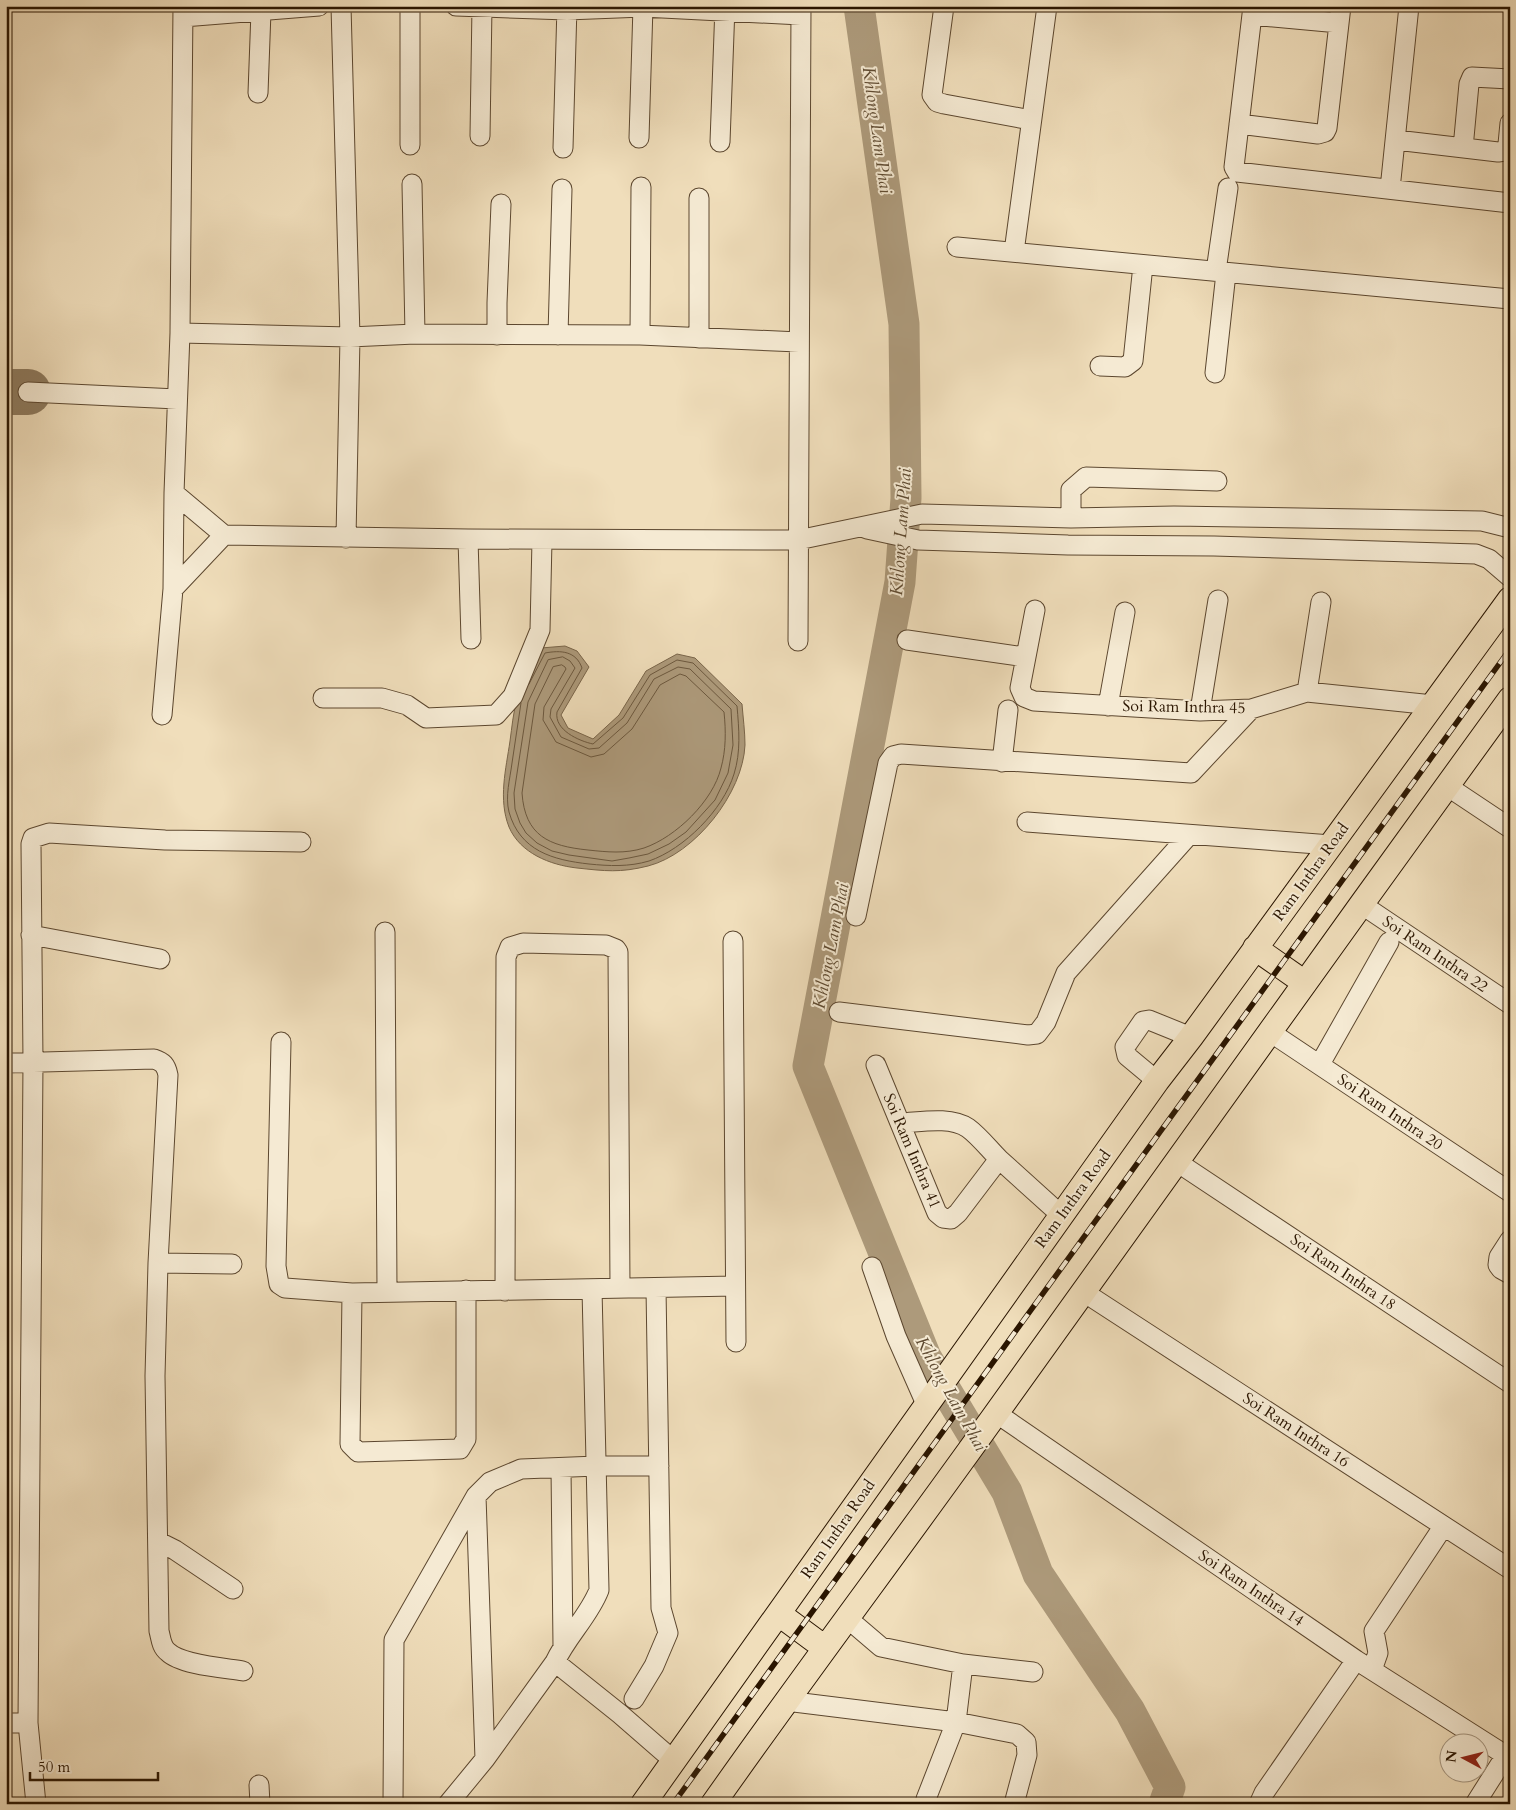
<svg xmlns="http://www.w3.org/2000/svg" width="1516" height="1810" viewBox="0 0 1516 1810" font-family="Cardo,serif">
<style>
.water{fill:#ad9a7b;stroke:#79654a}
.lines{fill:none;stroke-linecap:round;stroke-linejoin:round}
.shore{stroke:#6c583e;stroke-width:1}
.river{stroke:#ad9a7b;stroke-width:31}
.taxiway{stroke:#8d7a5e;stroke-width:46}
.minor-casing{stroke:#5c472f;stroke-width:21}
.major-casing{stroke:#2a1500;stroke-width:26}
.minor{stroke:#f5ead3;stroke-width:19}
.major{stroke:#f0debb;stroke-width:24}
.rail-casing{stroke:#2a1500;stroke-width:5.5}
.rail{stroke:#f5ead3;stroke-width:4;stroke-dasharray:11;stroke-linecap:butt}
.labels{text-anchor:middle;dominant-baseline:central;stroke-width:4;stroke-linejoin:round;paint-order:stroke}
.street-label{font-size:16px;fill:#2a1500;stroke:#f5ead3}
.water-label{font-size:18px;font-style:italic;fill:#5e4a31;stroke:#f5ead3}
</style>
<rect width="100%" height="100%" fill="#f0debb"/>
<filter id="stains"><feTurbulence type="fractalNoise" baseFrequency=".004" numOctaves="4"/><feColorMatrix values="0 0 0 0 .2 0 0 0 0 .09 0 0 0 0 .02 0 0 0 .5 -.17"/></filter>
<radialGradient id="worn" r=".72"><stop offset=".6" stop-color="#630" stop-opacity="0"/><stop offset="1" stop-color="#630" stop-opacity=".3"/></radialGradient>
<path class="water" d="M 565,646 L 577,651 L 589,667 L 561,715 L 568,728 L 593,739 L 619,715 L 646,671 L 677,654 L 695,658 L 742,704 C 743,717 745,732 745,745 C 743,793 695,854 648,866 C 620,873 605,871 577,868 C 550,865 520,853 509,827 C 498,799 506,769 510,741 C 512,727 513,713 517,700 C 520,685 534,663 541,648 Z"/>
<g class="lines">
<path class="shore" d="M 563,657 L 570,661 L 575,668 L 551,709 L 550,717 L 561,737 L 589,749 L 599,748 L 627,723 L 654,679 L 678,667 L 690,669 L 731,709 L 733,745 L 728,773 L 715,800 L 686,832 L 669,844 L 648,854 L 629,858 L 612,861 L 569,855 L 552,851 L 537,843 L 526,833 L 520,823 L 515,809 L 514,793 L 528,702 L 548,660 Z
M 562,665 L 565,667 L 566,669 L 544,707 L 543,720 L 556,742 L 591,757 L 604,754 L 632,729 L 660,685 L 680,674 L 686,676 L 724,712 C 726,731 726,750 721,768 C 713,801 676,837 644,848 C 625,854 607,852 588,850 C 549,846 525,836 522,793 L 535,704 L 553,667 Z
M 521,703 C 518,723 515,743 512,763 C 510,779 505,796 509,812 C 520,851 553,860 589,864 C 609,866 629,867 649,861 C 684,849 723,810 734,774 C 741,752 739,729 737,706 L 693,663 L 677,660 L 650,675 L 623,718 L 593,744 C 579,741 554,730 557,712 L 582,668 C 576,651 561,650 545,653 L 529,684"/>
<path class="river" d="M 859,6 L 904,324 L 906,498 L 900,582 L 808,1066 L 926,1357 L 1007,1492 L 1038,1574 L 1130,1711 L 1170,1787 L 1164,1804"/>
<path class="taxiway" d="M 6,392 L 28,392"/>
<defs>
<path id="minor" d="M 341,6 L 350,337 L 346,538
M 456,6 L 567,10 L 643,7 L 801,15
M 944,6 L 932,95 L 937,102 L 944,104 L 1031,120
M 1253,6 L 1234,167 L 1237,172 L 1510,203
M 1252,15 L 1339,23
M 183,17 L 319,6
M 258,93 L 261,11
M 1239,124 L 1318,134 L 1325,132 L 1327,128 L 1341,6
M 480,136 L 482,6
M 639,138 L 643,6
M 1396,140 L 1498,152 L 1505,151 L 1508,144 L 1510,123
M 720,142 L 725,6
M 410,145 L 410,6
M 563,148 L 567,6
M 1463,148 L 1469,84 L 1472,77 L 1510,79
M 412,184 L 415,334
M 1390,189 L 1409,6
M 957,247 L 1510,299
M 1014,252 L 1047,6
M 1216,271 L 1228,188
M 180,333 L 350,337 L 415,334 L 640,335 L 799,342
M 497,335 L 497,303 L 501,204
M 558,335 L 562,189
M 640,335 L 641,187
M 699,338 L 699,198
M 1100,366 L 1125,367 L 1133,361 L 1143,265
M 1215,373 L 1226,273
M 28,392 L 177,399
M 174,493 L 224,535
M 1071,518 L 1071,490 L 1086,477 L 1217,481
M 867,529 L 918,540 L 1068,545 L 1214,546 L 1476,554 L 1489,559 L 1510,577
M 468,539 L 471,639
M 173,589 L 224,535 L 468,539 L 798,540 L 922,514 L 1071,518 L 1174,516 L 1482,521 L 1510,528
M 1035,610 L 1020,688 L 1024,697 L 1034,701 L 1200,711 L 1251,709 L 1307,692 L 1433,705
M 907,640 L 1025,657
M 798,641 L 801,6
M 1307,692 L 1321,602
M 323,698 L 382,698 L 407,705 L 426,718 L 496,715 L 513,696 L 540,630 L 542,540
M 1108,706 L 1125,612
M 1200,711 L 1218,600
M 162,715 L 173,589 L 174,493 L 180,333 L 183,6
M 1002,762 L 1008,710
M 1447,786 L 1510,828
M 1027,822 L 1331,845
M 1361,904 L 1510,1004
M 856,916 L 888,763 L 893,756 L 901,754 L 1191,773 L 1251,709
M 385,932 L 387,1292
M 31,935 L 160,959
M 733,941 L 736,1342
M 839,1012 L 1028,1035 L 1037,1034 L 1046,1022 L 1066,973 L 1189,835
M 1270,1032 L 1510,1192
M 281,1042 L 276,1266 L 279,1284 L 285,1288 L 352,1293 L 735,1286
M 6,1063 L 154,1059 C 163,1062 166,1065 168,1075 L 158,1263 L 155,1376 L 159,1631 C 161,1638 161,1647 168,1652 C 181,1665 225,1668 243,1671
M 1320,1064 L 1389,942
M 876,1065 L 937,1213 L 943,1218 L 951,1219 L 958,1213 L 999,1159 L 1061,1215
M 1157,1081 L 1127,1056 L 1125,1047 L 1143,1021 L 1149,1020 L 1191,1037
M 901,1123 C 921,1122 950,1116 968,1128 C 979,1136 989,1149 999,1159
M 1177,1162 L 1510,1383
M 1510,1240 L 1499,1257 L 1498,1265 L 1501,1269 L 1510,1274
M 158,1263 L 232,1264
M 872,1267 L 896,1336 L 926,1404
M 505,1291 L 506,957 L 510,947 L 523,943 L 606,945 L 616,949 L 618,952 L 620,1288
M 1082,1291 L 1510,1569
M 352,1293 L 350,1444 L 358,1452 L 460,1449 L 466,1439 L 466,1290
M 996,1413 L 1356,1660 L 1510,1758
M 561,1468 L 563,1646
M 476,1496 L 485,1759
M 159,1542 L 175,1550 L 233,1589
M 847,1618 L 881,1647 L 963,1664
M 555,1662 L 620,1714 L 674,1761
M 1372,1670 L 1378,1653 L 1374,1631 L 1443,1527
M 634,1699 L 654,1666 L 668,1633 L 661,1608 L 656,1288
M 786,1701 L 956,1722 L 1017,1734 L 1026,1742 L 1027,1755 L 1014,1804
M 6,1723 L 28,1723
M 259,1785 L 260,1804
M 926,1799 L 956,1722 L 963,1664 L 1033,1672
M 36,1804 L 28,1723 L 33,1062 L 31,844 L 33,838 L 49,833 L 165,840 L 301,842
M 393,1804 L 394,1640 L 476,1496 L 490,1482 L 521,1469 L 597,1466 L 659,1466
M 448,1804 L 485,1759 L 555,1662 C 567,1636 589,1616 599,1590 L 592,1289
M 1259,1804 L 1264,1793 L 1356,1660
M 1475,1804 L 1506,1755"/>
<path id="major" d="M 1255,948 L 1305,983
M 779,1614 L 825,1648
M 643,1804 L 1157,1081 L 1191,1037 L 1510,599
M 713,1804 C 801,1679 893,1557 982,1433 C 1157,1188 1333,943 1510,699"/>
</defs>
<use href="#minor" class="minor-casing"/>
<use href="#major" class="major-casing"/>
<use href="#minor" class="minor"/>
<use href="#major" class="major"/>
<defs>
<path id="rail" d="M 673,1804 L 1510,649"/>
</defs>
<use href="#rail" class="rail-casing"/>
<use href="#rail" class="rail"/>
</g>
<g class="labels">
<g class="street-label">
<text transform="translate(1184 707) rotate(1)">Soi Ram Inthra 45</text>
<text transform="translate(1311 872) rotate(-54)">Ram Inthra Road</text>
<text transform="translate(1435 954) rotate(34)">Soi Ram Inthra 22</text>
<text transform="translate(1390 1112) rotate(34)">Soi Ram Inthra 20</text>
<text transform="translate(912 1151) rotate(67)">Soi Ram Inthra 41</text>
<text transform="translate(1073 1199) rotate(-54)">Ram Inthra Road</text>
<text transform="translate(1343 1272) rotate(34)">Soi Ram Inthra 18</text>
<text transform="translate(1296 1430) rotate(33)">Soi Ram Inthra 16</text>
<text transform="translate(838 1529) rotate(-55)">Ram Inthra Road</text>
<text transform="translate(1251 1588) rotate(34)">Soi Ram Inthra 14</text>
</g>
<g class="water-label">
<text transform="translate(877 130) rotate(82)">Khlong Lam Phai</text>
<text transform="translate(901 532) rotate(-86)">Khlong Lam Phai</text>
<text transform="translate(831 946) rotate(-79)">Khlong Lam Phai</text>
<text transform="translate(951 1394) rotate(61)">Khlong Lam Phai</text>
</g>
</g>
<rect width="1516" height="1810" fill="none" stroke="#f0debb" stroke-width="25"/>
<rect x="8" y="8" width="1501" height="1795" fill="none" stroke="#2a1500" stroke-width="2.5"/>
<rect x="12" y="12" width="1491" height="1785" fill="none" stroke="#2a1500"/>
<g transform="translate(1464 1758) rotate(277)"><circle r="24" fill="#f5ead3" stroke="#a4957f"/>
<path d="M0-4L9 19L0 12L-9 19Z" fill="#8f2418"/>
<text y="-8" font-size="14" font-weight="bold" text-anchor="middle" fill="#2a1500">N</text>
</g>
<path d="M30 1772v8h128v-8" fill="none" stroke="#2a1500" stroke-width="2.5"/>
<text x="38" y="1772" font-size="15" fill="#2a1500" stroke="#f5ead3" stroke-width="4" paint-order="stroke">50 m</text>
<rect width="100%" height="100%" filter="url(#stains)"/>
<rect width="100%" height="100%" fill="url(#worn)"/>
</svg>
